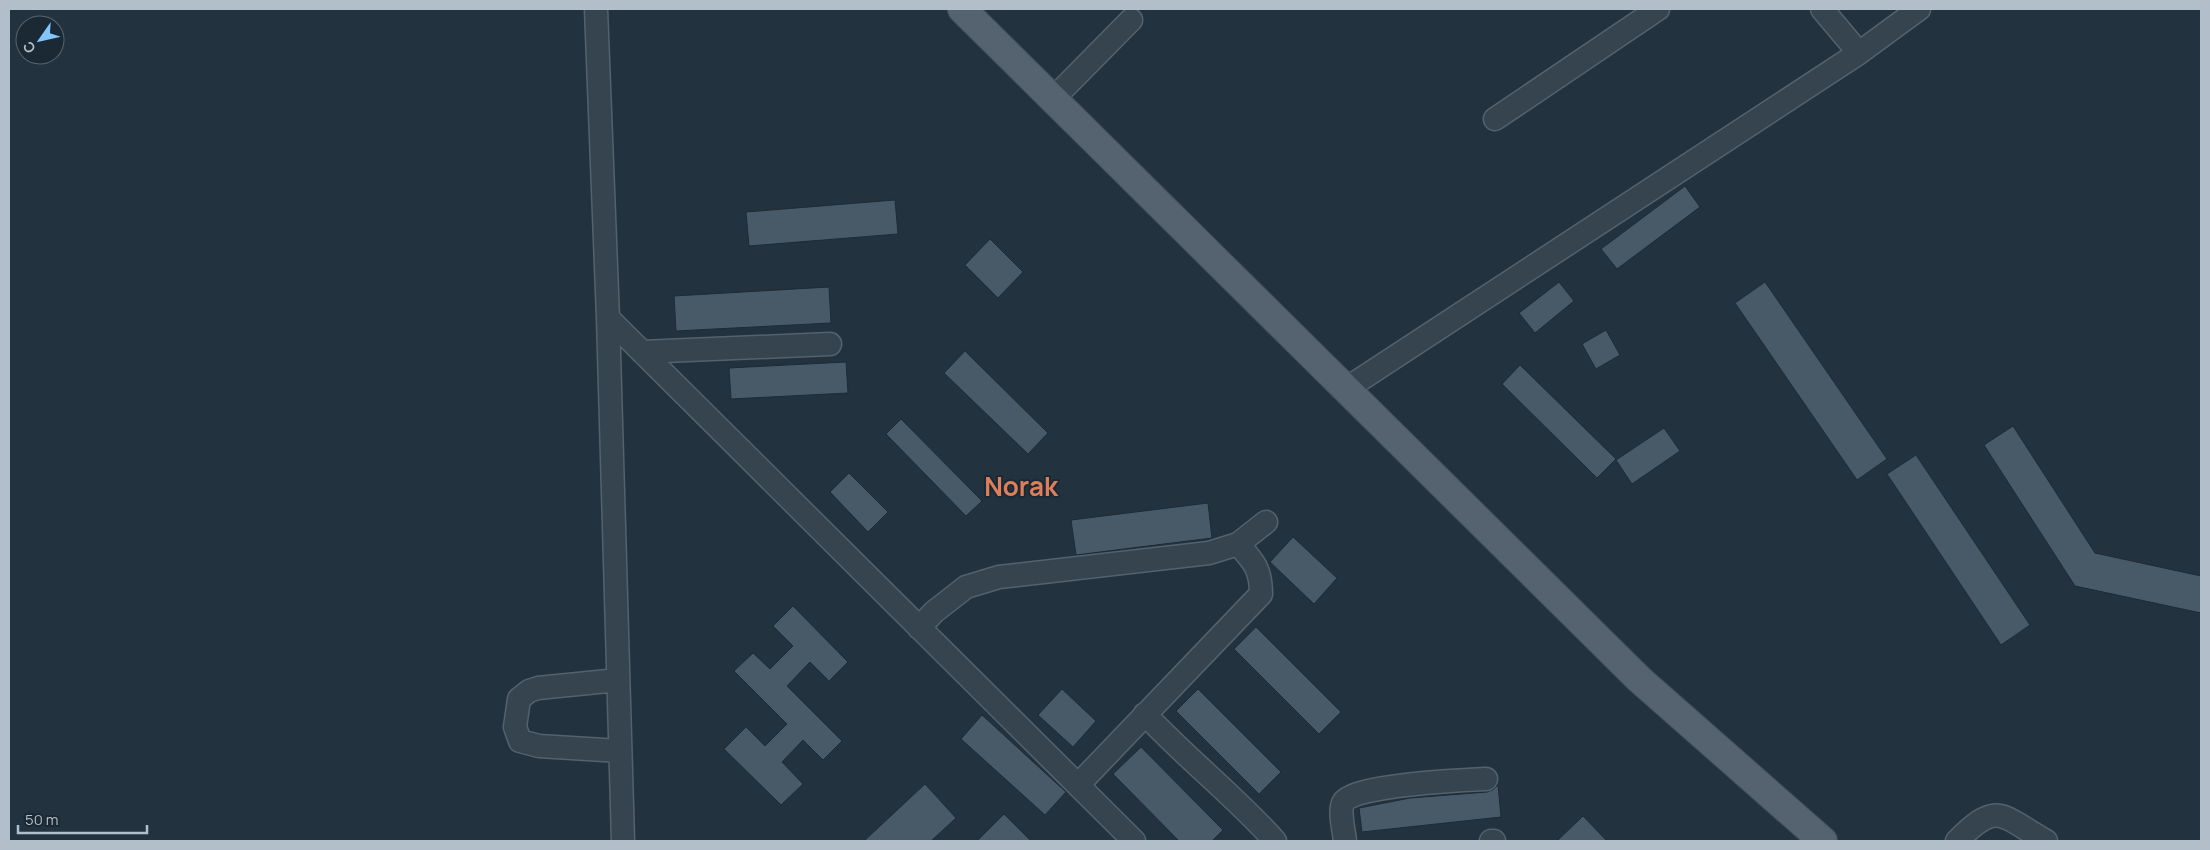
<svg xmlns="http://www.w3.org/2000/svg" width="2210" height="850" viewBox="0 0 2210 850" font-family="Manrope,sans-serif">
<style>
.building{fill:#485a68;stroke:#1d2b36}
.lines{fill:none;stroke-linecap:round;stroke-linejoin:round}
.minor-casing{stroke:#54626d;stroke-width:25}
.major-casing{stroke:#42505b;stroke-width:30}
.minor{stroke:#36444f;stroke-width:22}
.major{stroke:#54636f;stroke-width:28}
.labels{text-anchor:middle;dominant-baseline:central;stroke-width:4;stroke-linejoin:round;paint-order:stroke}
.town-label{font-size:26px;font-weight:bold;fill:#dc7f5a;stroke:#1b2934}
</style>
<rect width="100%" height="100%" fill="#22333f"/>
<path class="building" d="M 1685,186 L 1700,207 L 1617,269 L 1601,249 Z
M 895,200 L 898,234 L 749,246 L 746,212 Z
M 990,239 L 1023,272 L 998,298 L 965,265 Z
M 1559,282 L 1574,301 L 1535,333 L 1519,313 Z
M 1765,282 L 1887,459 L 1857,480 L 1735,303 Z
M 829,287 L 831,323 L 676,331 L 674,296 Z
M 1606,330 L 1620,355 L 1596,369 L 1582,344 Z
M 965,351 L 1048,433 L 1028,454 L 944,373 Z
M 846,362 L 848,393 L 731,399 L 729,368 Z
M 1520,365 L 1616,459 L 1597,478 L 1502,384 Z
M 901,419 L 982,501 L 966,516 L 886,434 Z
M 2013,426 L 2095,553 L 2201,576 L 2201,613 L 2075,586 L 1984,445 Z
M 1664,428 L 1680,451 L 1632,484 L 1616,460 Z
M 1916,455 L 2030,625 L 2001,645 L 1887,474 Z
M 849,473 L 888,512 L 868,532 L 830,492 Z
M 1208,503 L 1212,538 L 1076,555 L 1071,520 Z
M 1293,537 L 1337,578 L 1314,604 L 1270,562 Z
M 793,606 L 848,662 L 829,681 L 810,662 L 787,686 L 842,741 L 823,760 L 803,740 L 782,762 L 803,784 L 781,805 L 724,749 L 746,727 L 765,746 L 787,724 L 734,671 L 753,653 L 770,669 L 793,646 L 773,626 Z
M 1256,627 L 1341,712 L 1319,734 L 1234,649 Z
M 1062,689 L 1096,721 L 1073,747 L 1038,715 Z
M 1198,689 L 1281,772 L 1259,794 L 1176,711 Z
M 982,715 L 1066,792 L 1045,815 L 961,739 Z
M 1141,747 L 1223,830 L 1212,841 L 1179,841 L 1113,774 Z
M 925,784 L 956,818 L 931,841 L 864,841 Z
M 1498,785 L 1501,817 L 1362,832 L 1359,808 L 1410,798 L 1487,792 L 1493,790 Z
M 1004,814 L 1031,841 L 977,841 Z
M 1583,816 L 1607,841 L 1557,841 Z"/>
<g class="lines">
<defs>
<path id="minor" d="M 596,9 L 608,318 L 623,841
M 1859,53 L 1919,9
M 1053,99 L 1131,20
M 1495,119 L 1658,9
M 608,318 L 1134,841
M 642,352 L 830,344
M 1346,389 L 1859,53 L 1822,9
M 919,628 L 934,612 L 966,587 L 999,577 L 1209,553 L 1238,544 L 1266,522
M 618,680 L 538,688 L 529,691 L 519,699 L 515,727 L 520,741 L 539,746 L 620,751
M 1145,714 C 1187,759 1235,796 1275,841
M 1078,785 L 1261,594 C 1261,569 1254,562 1238,544
M 1345,841 C 1344,831 1339,812 1343,803 C 1350,785 1464,780 1486,779
M 1491,841 L 1494,841
M 1957,841 C 1998,800 2000,815 2046,841"/>
<path id="major" d="M 962,9 L 1639,679 L 1823,841"/>
</defs>
<use href="#minor" class="minor-casing"/>
<use href="#major" class="major-casing"/>
<use href="#minor" class="minor"/>
<use href="#major" class="major"/>
</g>
<g class="labels">
<g class="town-label">
<text x="1021" y="486">Norak</text>
</g>
</g>
<rect width="2210" height="850" fill="none" stroke="#b2bfca" stroke-width="20"/>
<g transform="translate(40 40) rotate(236)"><circle r="24" fill="#1b2934" stroke="#576570"/>
<path d="M0-4L9 19L0 12L-9 19Z" fill="#82c5ff"/>
<text y="-8" font-size="14" font-weight="bold" text-anchor="middle" fill="#b2bfca">С</text>
</g>
<path d="M18 825v8h129v-8" fill="none" stroke="#b2bfca" stroke-width="2.5"/>
<text x="25" y="825" font-size="15" fill="#b2bfca" stroke="#1b2934" stroke-width="4" paint-order="stroke">50 m</text>
</svg>
